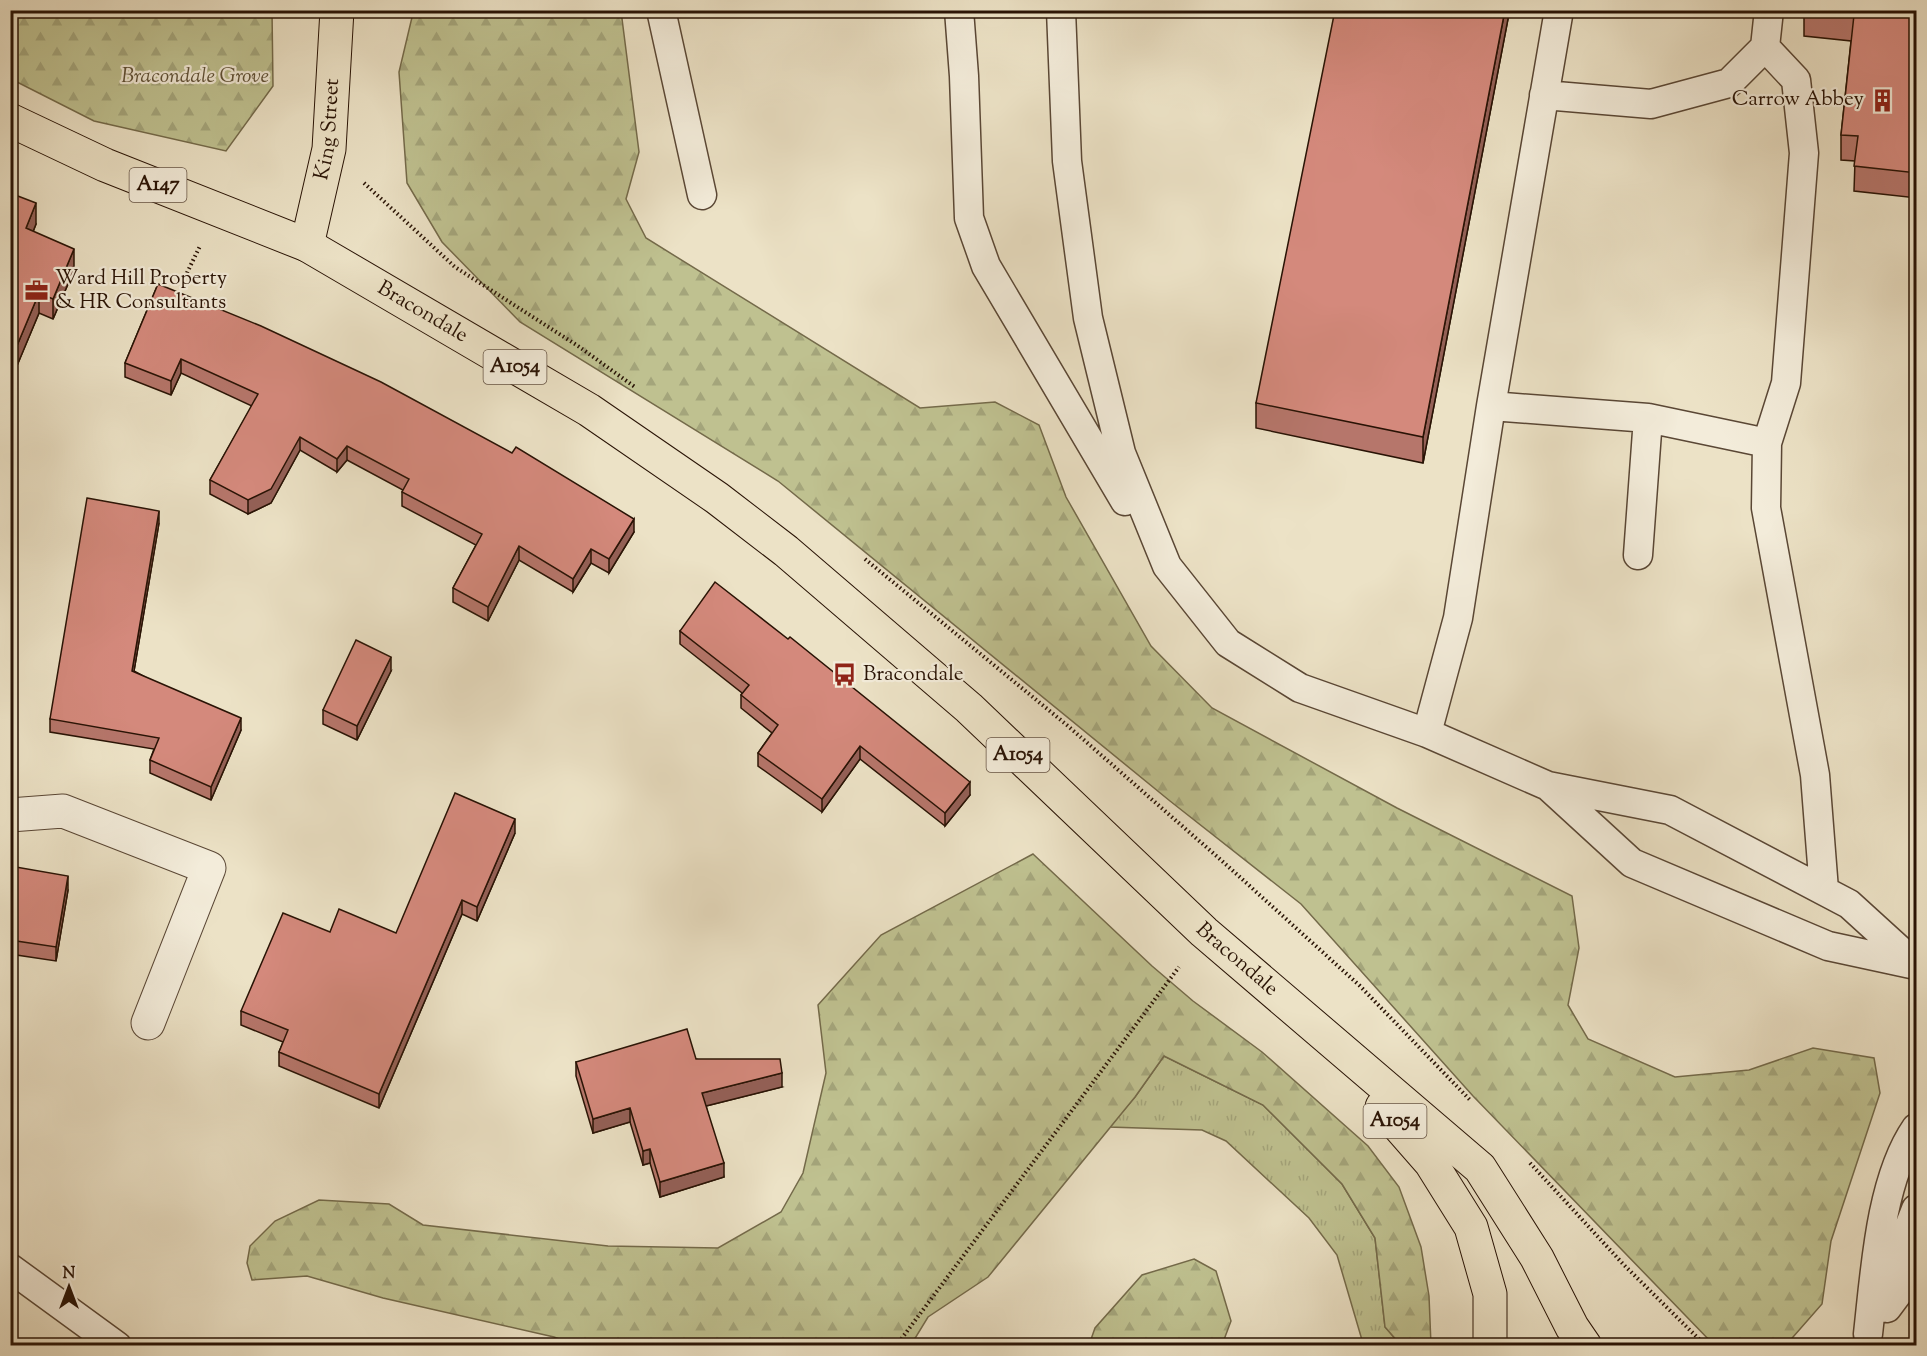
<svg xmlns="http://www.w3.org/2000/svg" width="1927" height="1356" viewBox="0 0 1927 1356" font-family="'Sorts Mill Goudy',serif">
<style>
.grass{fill:url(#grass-tufts);stroke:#746a4a;stroke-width:1.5}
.forest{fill:url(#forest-firs);stroke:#746a4a;stroke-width:1.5}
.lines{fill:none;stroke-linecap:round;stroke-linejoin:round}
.service-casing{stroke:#5a4735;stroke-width:31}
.minor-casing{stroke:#5a4735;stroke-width:35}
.primary-casing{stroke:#291305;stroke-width:35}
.path{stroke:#291305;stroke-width:4;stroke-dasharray:1.5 3;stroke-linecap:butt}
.service{stroke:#f3ecda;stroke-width:28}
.minor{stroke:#f3ecda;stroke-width:33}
.primary{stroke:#ece2c6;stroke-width:33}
.wall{fill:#b6766b;stroke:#291305;stroke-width:1.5}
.shaded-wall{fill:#946057;stroke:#291305;stroke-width:1.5}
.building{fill:#d4897c;stroke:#291305;stroke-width:1.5}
.labels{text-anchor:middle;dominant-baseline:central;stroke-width:4.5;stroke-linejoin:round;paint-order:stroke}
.shield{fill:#f3ecda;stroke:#665445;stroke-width:1.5}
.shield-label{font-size:20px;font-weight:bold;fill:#291305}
.park-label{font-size:21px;font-style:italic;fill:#5e5036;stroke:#f3ecda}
.poi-label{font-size:21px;fill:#291305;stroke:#f3ecda;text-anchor:start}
.street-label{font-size:21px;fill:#291305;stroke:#f3ecda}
</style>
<defs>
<pattern id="grass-tufts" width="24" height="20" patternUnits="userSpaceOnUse" patternTransform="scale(1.5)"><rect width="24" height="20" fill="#bfc190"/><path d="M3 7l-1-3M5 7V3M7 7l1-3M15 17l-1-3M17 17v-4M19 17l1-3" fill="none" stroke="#a4a57b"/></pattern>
<pattern id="forest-firs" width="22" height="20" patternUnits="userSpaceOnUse" patternTransform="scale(1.5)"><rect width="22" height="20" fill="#bfc190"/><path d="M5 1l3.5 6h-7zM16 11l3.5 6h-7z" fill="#a4a57b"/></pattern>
</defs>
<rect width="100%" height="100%" fill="#ece2c6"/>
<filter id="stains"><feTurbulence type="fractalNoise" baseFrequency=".00333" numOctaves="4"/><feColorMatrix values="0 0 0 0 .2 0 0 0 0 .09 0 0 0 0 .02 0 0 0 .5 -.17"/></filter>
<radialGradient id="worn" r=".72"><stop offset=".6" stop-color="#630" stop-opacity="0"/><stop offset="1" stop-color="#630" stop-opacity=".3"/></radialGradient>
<path class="grass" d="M 1164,1056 L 1263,1105 L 1342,1184 L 1375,1238 L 1385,1327 L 1399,1343 L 1406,1345 L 1360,1345 L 1362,1340 L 1337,1255 L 1309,1218 L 1226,1141 L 1202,1130 L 1109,1127 L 1135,1097 Z"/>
<path class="forest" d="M 10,11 L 272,11 L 273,86 L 226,151 L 94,121 L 11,79 Z
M 417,11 L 621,11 L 639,152 L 626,199 L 646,238 L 920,408 L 995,402 L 1039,425 L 1066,497 L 1151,646 L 1212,708 L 1397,808 L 1572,896 L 1579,948 L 1568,1005 L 1588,1039 L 1675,1077 L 1749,1070 L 1813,1048 L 1874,1058 L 1880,1093 L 1831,1241 L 1822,1304 L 1786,1345 L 1714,1345 L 1473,1096 L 1301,904 L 1170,801 L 778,481 L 520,322 L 442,242 L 407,183 L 399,72 L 413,13 Z
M 1033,854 L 1152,966 L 1193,1001 L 1262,1052 L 1368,1146 L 1399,1187 L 1421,1247 L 1429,1296 L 1431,1345 L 1399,1343 L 1385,1327 L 1375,1238 L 1342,1184 L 1263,1105 L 1164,1056 L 1135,1097 L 988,1277 L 928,1317 L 911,1345 L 575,1345 L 554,1337 L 383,1298 L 307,1276 L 252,1280 L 247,1263 L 250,1246 L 275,1221 L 319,1200 L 389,1204 L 423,1225 L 608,1246 L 718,1248 L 781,1212 L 803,1173 L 826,1073 L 818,1005 L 881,935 Z
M 1194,1259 L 1216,1271 L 1231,1321 L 1222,1345 L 1089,1345 L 1095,1328 L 1142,1275 Z"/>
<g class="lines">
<defs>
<path id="service" d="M 661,10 L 702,195
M 959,10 L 964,76 L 969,218 L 986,266 L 1125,501
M 1061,10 L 1067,161 L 1088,318 L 1121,453 L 1167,566 L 1228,643 L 1300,688 L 1427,733 L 1548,786 L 1670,810 L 1849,904 L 1916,965
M 1765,47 L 1796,80 L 1804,153 L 1786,383 L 1767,443
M 1544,95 L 1651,104 L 1729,83 L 1765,47 L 1769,10
M 1491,406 L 1648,418 L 1638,555
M 1648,418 L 1767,443 L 1766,508 L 1815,775 L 1824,890
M 1427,733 L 1458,618 L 1491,406 L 1559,10
M 1548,786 L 1632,863 L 1828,946 L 1916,965
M 10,1268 L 117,1346
M 1882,1296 L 1916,1209
M 1887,1308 L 1916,1269
M 1868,1334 C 1875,1272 1880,1180 1916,1128"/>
<path id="minor" d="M 10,815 L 63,811 L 209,868 L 148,1023"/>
<g id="primary">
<path id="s1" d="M 10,120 L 105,165 L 307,245 L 589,410 L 717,498 L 786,551 L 969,708 L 1204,932 L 1480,1168 L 1537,1258 L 1572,1327 L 1585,1346"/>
<path id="s2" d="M 307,245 L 329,149 L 337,10"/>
<path d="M 1382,1107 L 1431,1163 L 1471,1227 L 1490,1294 L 1490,1346"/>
</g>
</defs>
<use href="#service" class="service-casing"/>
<use href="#minor" class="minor-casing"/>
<use href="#primary" class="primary-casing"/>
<path class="path" d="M 364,183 L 455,267 L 578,346 L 635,387
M 183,281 L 200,246
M 865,559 L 1068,726 L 1221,860 L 1360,986 L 1471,1101
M 1530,1163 L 1624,1265 L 1706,1346
M 896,1346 L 1179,967"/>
<use href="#service" class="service"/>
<use href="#minor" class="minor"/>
<use href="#primary" class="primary"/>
</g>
<path class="wall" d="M 1508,10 L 1508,19 L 1423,463 L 1256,428 L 1256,403 Z
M 1917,10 L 1917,198 L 1854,191 L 1855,161 L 1841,160 L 1841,135 L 1851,41 L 1804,36 L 1804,11 Z
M 10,193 L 36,224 L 33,232 L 74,270 L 53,319 L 39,313 L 16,368 L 10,365 Z
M 158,284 L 634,532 L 609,573 L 591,563 L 573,592 L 519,560 L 488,621 L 453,602 L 453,588 L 476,545 L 402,506 L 402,492 L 403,490 L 347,460 L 337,472 L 300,450 L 271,503 L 248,514 L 210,494 L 210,480 L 252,406 L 181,373 L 171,395 L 125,377 L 125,363 Z
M 159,523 L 134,671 L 241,730 L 211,800 L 150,773 L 150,760 L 154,749 L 50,732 L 50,719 Z
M 680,631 L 970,795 L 945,826 L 860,759 L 822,812 L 758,766 L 758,753 L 772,733 L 741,708 L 741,695 L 742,693 L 680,644 Z
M 391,671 L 357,740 L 323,724 L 323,710 Z
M 515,833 L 477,921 L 462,914 L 379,1108 L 279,1066 L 279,1052 L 283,1042 L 241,1025 L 241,1011 L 330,932 L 396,933 Z
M 10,866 L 68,890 L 56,961 L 10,954 Z
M 696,1059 L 782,1087 L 706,1106 L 724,1177 L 660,1197 L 650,1163 L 643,1165 L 630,1122 L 593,1133 L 576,1076 L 576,1062 Z"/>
<path class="shaded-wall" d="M 1505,10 L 1508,10 L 1508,19 L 1423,463 L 1423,437 Z
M 36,203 L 36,224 L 26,249 L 26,228 Z
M 74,249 L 74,270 L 53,319 L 53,299 Z
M 39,293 L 39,313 L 16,368 L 16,348 Z
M 181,359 L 181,373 L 171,395 L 171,381 Z
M 300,437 L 300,450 L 271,503 L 248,514 L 248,500 Z
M 347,446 L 347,460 L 337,472 L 337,459 Z
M 159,511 L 159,523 L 132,683 L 132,671 Z
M 634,519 L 634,532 L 609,573 L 609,559 Z
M 519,546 L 519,560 L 488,621 L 488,607 Z
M 591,549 L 591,563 L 573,592 L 573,579 Z
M 391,657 L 391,671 L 357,740 L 357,726 Z
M 241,718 L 241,730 L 211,800 L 211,787 Z
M 860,746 L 860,759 L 822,812 L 822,799 Z
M 970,782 L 970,795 L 945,826 L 945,813 Z
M 515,819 L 515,833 L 477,921 L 477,907 Z
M 68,876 L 68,890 L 56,961 L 56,947 Z
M 462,900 L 462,914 L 379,1108 L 379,1094 Z
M 782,1073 L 782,1087 L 702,1107 L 702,1093 Z
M 630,1108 L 630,1122 L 593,1133 L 593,1119 Z
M 650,1149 L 650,1163 L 643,1165 L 643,1151 Z
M 724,1163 L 724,1177 L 660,1197 L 660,1182 Z"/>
<path class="building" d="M 1335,10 L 1505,10 L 1423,437 L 1256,403 Z
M 1917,10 L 1917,173 L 1854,166 L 1858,136 L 1841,135 L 1854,15 L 1804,10 Z
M 10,193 L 36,203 L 26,228 L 74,249 L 53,299 L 39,293 L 16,348 L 10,345 Z
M 158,284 L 261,326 L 381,382 L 512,453 L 516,447 L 634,519 L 609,559 L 591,549 L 573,579 L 519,546 L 488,607 L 453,588 L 482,534 L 402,492 L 409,479 L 347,446 L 337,459 L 300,437 L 271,489 L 248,500 L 210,480 L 258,394 L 181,359 L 171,381 L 125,363 Z
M 87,498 L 159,511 L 132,671 L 241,718 L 211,787 L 150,760 L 159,738 L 50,719 Z
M 715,582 L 788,639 L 790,637 L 970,782 L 945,813 L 860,746 L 822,799 L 758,753 L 778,725 L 741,695 L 749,685 L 680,631 Z
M 356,640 L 391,657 L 357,726 L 323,710 Z
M 455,793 L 515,819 L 477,907 L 462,900 L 379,1094 L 279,1052 L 288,1030 L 241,1011 L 283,913 L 330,932 L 339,909 L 396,933 Z
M 10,866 L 68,876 L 56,947 L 10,940 Z
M 687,1029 L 696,1059 L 780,1059 L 782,1073 L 702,1093 L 724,1163 L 660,1182 L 650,1149 L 643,1151 L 630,1108 L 593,1119 L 576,1062 Z"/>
<defs>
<symbol id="building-bare" viewBox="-9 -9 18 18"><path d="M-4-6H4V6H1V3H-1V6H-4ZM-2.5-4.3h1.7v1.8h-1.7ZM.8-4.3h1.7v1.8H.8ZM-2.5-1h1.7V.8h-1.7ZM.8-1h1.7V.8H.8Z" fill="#8f2418" stroke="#f3ecda" stroke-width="2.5" paint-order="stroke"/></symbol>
<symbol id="office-bare" viewBox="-9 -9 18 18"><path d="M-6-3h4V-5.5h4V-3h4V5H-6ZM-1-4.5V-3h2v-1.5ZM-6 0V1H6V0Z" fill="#8f2418" stroke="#f3ecda" stroke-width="2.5" paint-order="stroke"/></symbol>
<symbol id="bus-bare" viewBox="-9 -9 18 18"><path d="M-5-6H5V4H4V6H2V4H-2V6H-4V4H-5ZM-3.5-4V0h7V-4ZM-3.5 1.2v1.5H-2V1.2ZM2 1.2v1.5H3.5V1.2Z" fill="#8f2418" stroke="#f3ecda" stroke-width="2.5" paint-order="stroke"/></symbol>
</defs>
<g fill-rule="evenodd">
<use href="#building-bare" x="1866" y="84" width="33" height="33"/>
<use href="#office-bare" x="20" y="274" width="33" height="33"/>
<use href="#bus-bare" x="828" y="658" width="33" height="33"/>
</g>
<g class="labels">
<g class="shield">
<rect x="129.5" y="168" width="57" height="34" rx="4.5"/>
<rect x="483.5" y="350" width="63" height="34" rx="4.5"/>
<rect x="986.5" y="738" width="63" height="34" rx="4.5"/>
<rect x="1363.5" y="1104" width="63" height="34" rx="4.5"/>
</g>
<g class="shield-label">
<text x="158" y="185">A147</text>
<text x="515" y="367">A1054</text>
<text x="1018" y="755">A1054</text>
<text x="1395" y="1121">A1054</text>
</g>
<g class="park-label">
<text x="195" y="77">Bracondale Grove</text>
</g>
<g class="poi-label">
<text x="1864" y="100" text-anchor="end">Carrow Abbey</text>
<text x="55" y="279">Ward Hill Property<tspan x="55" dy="24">&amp; HR Consultants</tspan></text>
<text x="863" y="675">Bracondale</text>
</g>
<g class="street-label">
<text stroke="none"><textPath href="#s2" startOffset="118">King Street</textPath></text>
<text stroke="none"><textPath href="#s1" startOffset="456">Bracondale</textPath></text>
<text stroke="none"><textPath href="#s1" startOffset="1500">Bracondale</textPath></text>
</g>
</g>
<rect width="1927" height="1356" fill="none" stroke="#ece2c6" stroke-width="36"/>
<rect x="12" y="12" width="1903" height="1332" fill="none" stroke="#291305" stroke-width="3"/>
<rect x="18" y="18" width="1891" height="1320" fill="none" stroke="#291305" stroke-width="1.5"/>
<g transform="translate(69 1287)" stroke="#f3ecda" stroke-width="4.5" paint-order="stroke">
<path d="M0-4.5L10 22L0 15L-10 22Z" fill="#291305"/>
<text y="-9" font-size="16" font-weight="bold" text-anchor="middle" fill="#291305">N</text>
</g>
<rect width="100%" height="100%" filter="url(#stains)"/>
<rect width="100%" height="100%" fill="url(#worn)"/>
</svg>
